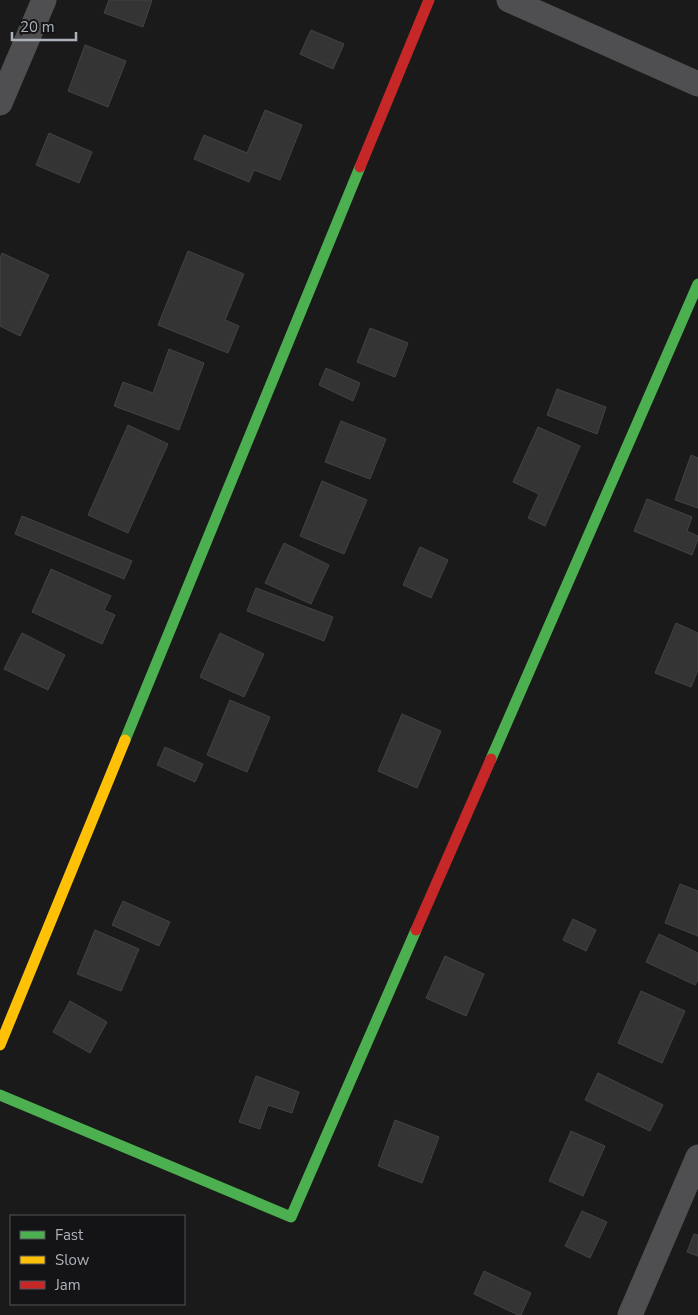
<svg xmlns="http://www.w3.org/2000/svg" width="698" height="1315" viewBox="0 0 698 1315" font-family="'Nunito Sans',sans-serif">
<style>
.building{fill:#343435;stroke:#434346}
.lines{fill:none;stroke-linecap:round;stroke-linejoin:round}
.street{stroke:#4f4f52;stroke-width:25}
.fast{stroke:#4caf50;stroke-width:11}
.slow{stroke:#ffc107;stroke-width:11}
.jam{stroke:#c62828;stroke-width:11}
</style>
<rect width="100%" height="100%" fill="#1a1a1a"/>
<path class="building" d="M 109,0 L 152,0 L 143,27 L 104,13 Z
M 311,30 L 344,44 L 333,69 L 300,54 Z
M 85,45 L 126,61 L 108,107 L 68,91 Z
M 265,110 L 302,125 L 280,180 L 254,170 L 249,182 L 194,159 L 204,135 L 247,153 Z
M 49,133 L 92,152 L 79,183 L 36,165 Z
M 188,251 L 244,274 L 225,320 L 239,326 L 228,353 L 158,325 Z
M 2,253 L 49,275 L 20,336 L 0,326 L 0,259 Z
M 370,328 L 408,343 L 395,377 L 357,362 Z
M 169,349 L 204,363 L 179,430 L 114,406 L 123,382 L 153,393 Z
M 326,368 L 360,383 L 353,401 L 319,385 Z
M 557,389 L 606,407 L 597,434 L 547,415 Z
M 341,421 L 386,439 L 370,479 L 325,462 Z
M 128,425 L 168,444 L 128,533 L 88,515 Z
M 538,427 L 580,446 L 545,526 L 528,518 L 539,494 L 513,482 Z
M 691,455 L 698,458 L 698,508 L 675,500 Z
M 322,481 L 367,500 L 344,554 L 300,536 Z
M 647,499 L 692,517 L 687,531 L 698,536 L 698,539 L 692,555 L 634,531 Z
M 22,516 L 132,561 L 124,579 L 15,534 Z
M 284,543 L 329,565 L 311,604 L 265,583 Z
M 420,547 L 448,560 L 431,598 L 403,585 Z
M 51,569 L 111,596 L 104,610 L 115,615 L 102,644 L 32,612 Z
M 256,588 L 333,617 L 324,641 L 247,611 Z
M 676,623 L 698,633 L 698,670 L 691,687 L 655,673 Z
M 22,633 L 65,655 L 48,690 L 4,669 Z
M 220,633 L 264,654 L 244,697 L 200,677 Z
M 230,700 L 270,717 L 247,772 L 207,755 Z
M 402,714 L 441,731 L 417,788 L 378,771 Z
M 165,747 L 203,764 L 195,782 L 157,765 Z
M 680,884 L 698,891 L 698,936 L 665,923 Z
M 123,901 L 170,922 L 159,946 L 112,925 Z
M 573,919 L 596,930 L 586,951 L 563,940 Z
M 95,930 L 139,949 L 121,991 L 77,974 Z
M 659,934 L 698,953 L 698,980 L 695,985 L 646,962 Z
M 445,956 L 484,974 L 466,1016 L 426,998 Z
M 641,991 L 685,1011 L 662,1063 L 618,1043 Z
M 70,1001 L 107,1022 L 90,1053 L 53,1032 Z
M 598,1073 L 663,1105 L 650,1131 L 585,1100 Z
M 256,1076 L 299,1092 L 292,1113 L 268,1105 L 260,1129 L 239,1122 Z
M 395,1120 L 439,1137 L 422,1183 L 378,1166 Z
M 571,1131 L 605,1146 L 583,1196 L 549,1181 Z
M 582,1211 L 607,1222 L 590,1258 L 565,1246 Z
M 694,1234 L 698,1235 L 698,1256 L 687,1252 Z
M 484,1271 L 531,1293 L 521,1315 L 518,1315 L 474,1294 Z"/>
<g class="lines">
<path class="street" d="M 509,0 L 698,84
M 0,103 L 44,0
M 630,1315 L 698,1157"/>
<path class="fast" d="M 125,740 L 360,167
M 491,759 L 698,284
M 0,1095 L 291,1217 L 416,930"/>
<path class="slow" d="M 0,1045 L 125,740"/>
<path class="jam" d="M 360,167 L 429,0
M 416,930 L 491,759"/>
</g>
<rect x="10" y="1215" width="175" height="90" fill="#141416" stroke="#515357"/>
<rect x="20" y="1231" width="25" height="8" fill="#4caf50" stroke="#515357"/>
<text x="55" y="1240" font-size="15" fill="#adb1b9">Fast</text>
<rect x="20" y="1256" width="25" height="8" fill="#ffc107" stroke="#515357"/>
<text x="55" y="1265" font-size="15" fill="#adb1b9">Slow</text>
<rect x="20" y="1281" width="25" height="8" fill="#c62828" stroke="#515357"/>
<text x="55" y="1290" font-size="15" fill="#adb1b9">Jam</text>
<path d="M12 32v8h64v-8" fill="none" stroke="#adb1b9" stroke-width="2.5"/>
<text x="20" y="32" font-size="15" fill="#adb1b9" stroke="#141416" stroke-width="4" paint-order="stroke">20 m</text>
</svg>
